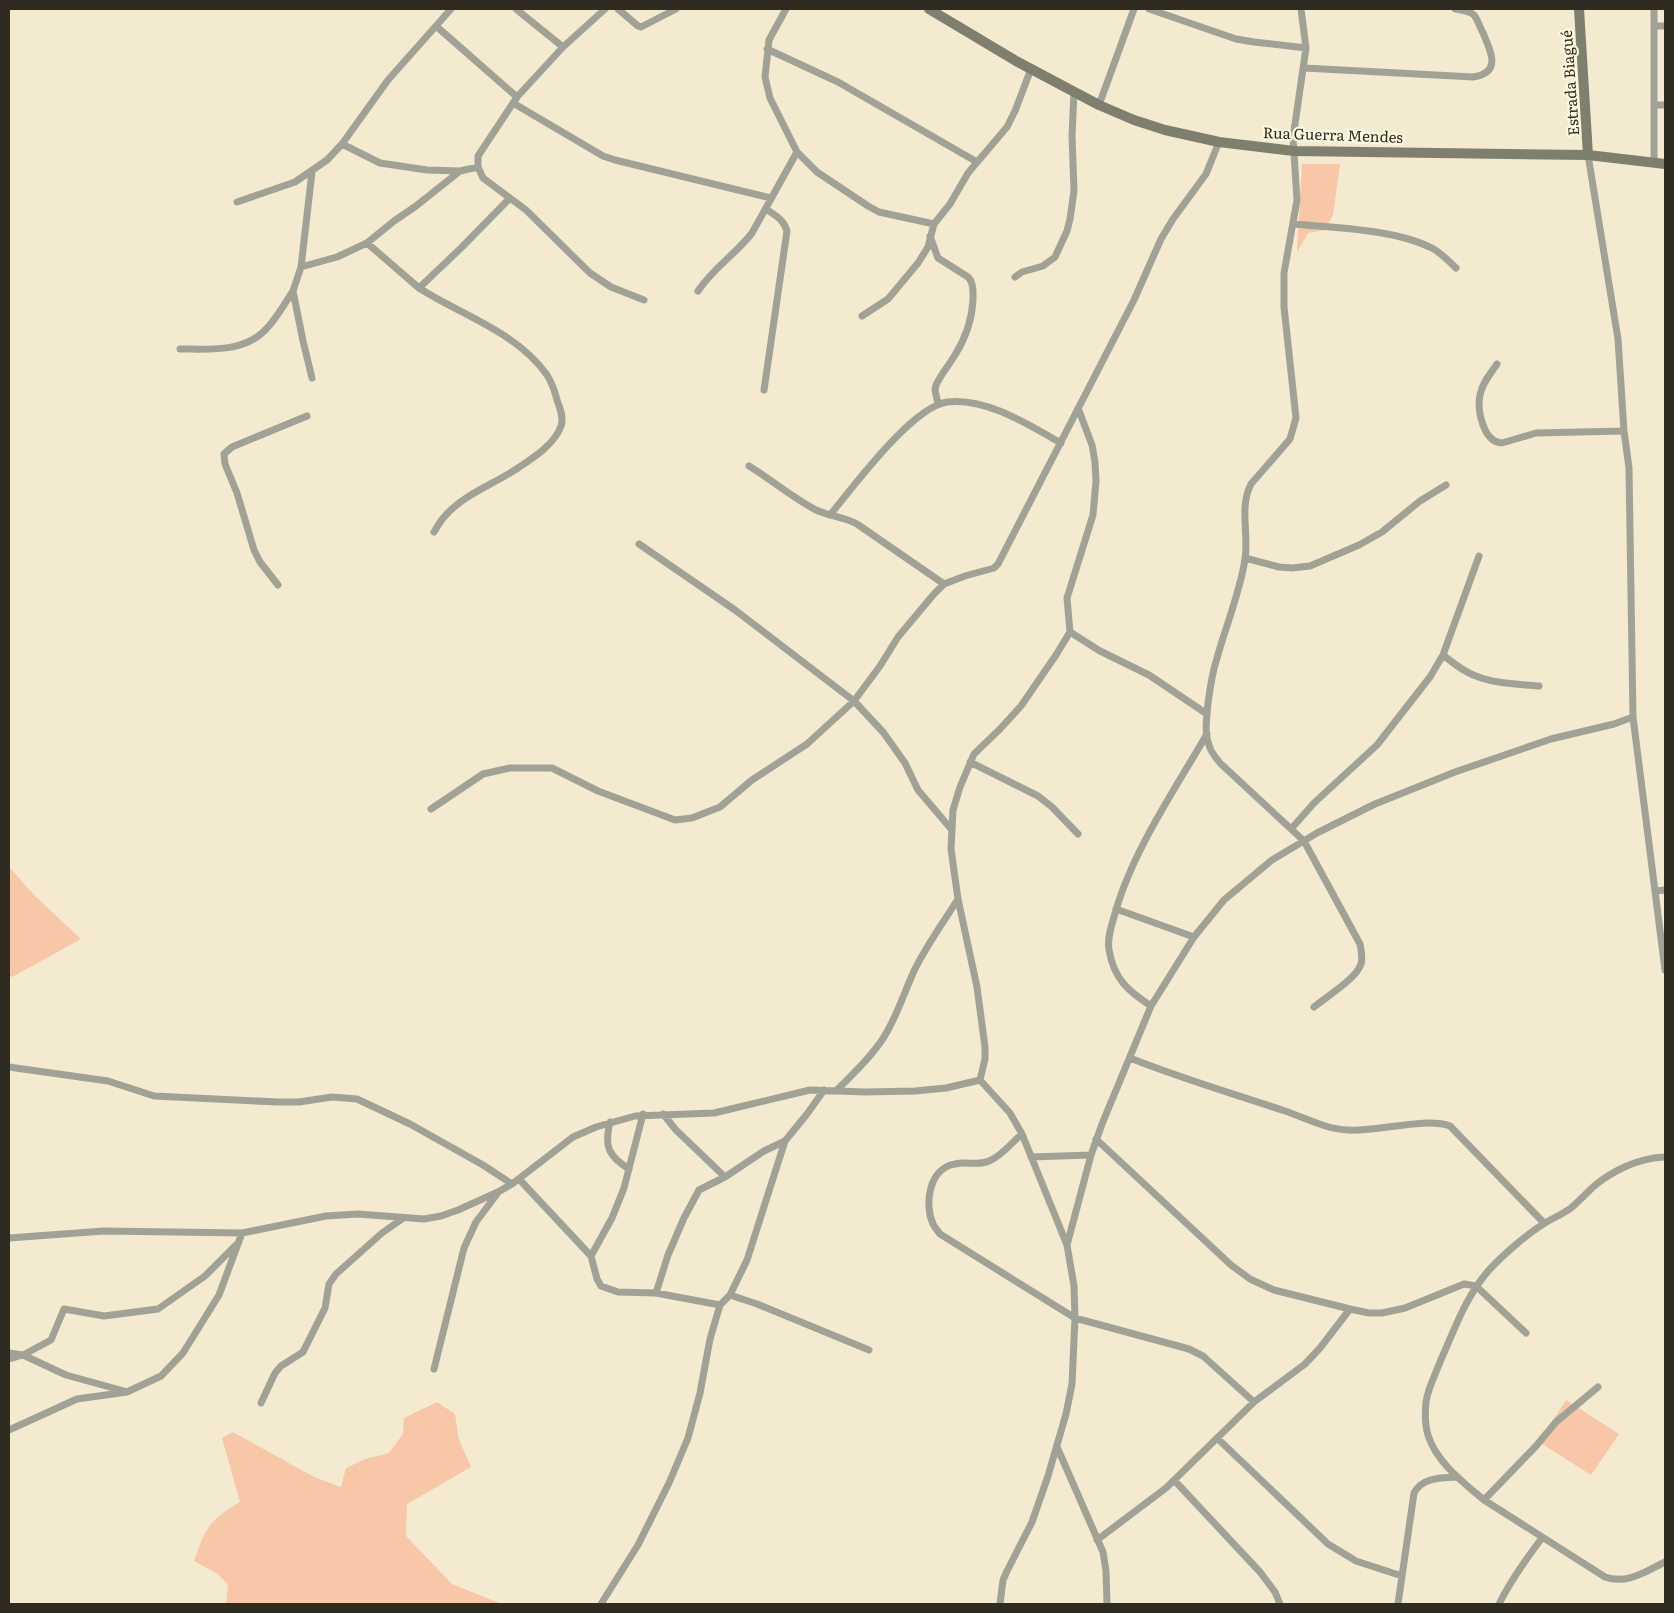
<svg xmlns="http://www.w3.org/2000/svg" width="1674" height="1613" viewBox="0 0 1674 1613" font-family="Literata,serif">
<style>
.green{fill:#f7c7a8}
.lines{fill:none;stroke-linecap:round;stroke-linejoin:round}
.street{stroke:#a1a296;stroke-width:7}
.secondary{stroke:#7e7f6e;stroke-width:10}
.labels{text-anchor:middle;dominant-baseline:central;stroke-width:4.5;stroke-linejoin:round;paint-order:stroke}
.street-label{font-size:15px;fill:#2f2b21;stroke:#fff8e1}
</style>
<rect width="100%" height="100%" fill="#f3eacf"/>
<path class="green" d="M 1302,164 L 1340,164 L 1333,215 L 1325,230 L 1308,233 L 1297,252 Z
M 9,867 L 34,895 L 81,939 L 12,977 L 9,975 Z
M 1566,1400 L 1619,1434 L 1591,1475 L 1539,1442 Z
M 437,1402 L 455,1414 L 459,1440 L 471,1467 L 407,1504 L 406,1536 L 452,1584 L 502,1604 L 226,1604 L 228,1585 L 218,1574 L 194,1561 C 206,1526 209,1521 240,1502 L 222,1438 L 233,1432 L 314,1477 L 341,1487 L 346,1468 L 365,1459 L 389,1453 L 403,1434 L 404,1418 Z"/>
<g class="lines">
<path class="street" d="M 516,9 L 563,47
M 618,9 L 638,26 L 641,27 L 676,9
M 786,9 L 769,40 L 765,77 L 770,98 L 797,152 L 817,172 L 868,206 L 879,212 L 934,224
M 1149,9 L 1236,39 L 1254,42 L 1306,48
M 1301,9 L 1306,48 L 1293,138 L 1297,200 L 1284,273 L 1284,307 L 1296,418 L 1290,439 L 1251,484 C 1239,507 1249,534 1245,559 C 1240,593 1226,625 1217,658 C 1212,673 1210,688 1208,703 C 1207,716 1204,732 1209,745 C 1211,753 1216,758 1221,764 L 1304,841 L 1360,944 C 1361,950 1363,957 1361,964 C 1357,978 1326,997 1314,1007
M 1654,9 L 1654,162
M 436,26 L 517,97
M 1654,26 L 1665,26
M 767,49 L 838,82 L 977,162
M 1304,68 L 1473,77 C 1502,73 1491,51 1483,33 C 1480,28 1478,20 1474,15 C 1470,11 1461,10 1455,9
M 513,103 L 603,156 L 615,160 L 771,198
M 1099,105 L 1134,9
M 1655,105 L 1665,105
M 342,144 L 380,163 L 427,170 L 460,171
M 1588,155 L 1618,339 L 1624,431 L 1629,468 L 1633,717 L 1665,970
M 478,167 L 483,178 L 526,210 L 590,273 L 611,287 L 644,300
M 312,172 L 301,267 L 293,291 L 303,341 L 312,378
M 237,202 L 295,182 L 327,160 L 342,144 L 388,80 L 451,9
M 1294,224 C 1336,228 1394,229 1432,248 C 1441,253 1449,261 1456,268
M 930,236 L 938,258 L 968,277 C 974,283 973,292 973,300 C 972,319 965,339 955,355 C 949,365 941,374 936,385 L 935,390 L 938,404
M 367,243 L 419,288 L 462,247 L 509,199
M 301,267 L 337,257 L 367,243 L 394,221 L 416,206 L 460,171 L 478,167 L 478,156 L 517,97 L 563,47 L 605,9
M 1015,277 L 1022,272 L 1043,266 L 1055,257 L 1067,231 L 1070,219 L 1074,191 L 1072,136 L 1074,92
M 419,288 C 461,315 517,332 547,375 C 552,383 555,392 557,400 C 560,408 564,418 561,426 C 555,444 533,458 518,468 C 494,484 463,495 445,516 C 440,521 437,527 434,532
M 698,291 C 714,267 735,255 752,233 L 797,152
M 862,316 L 888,299 L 918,263 L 928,247 L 934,224 L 950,204 L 968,173 L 1007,127 L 1015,111 L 1031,69
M 180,349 C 211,349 246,353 268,327 C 278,316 285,303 293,291
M 1497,364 C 1491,373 1482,383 1480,395 C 1477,410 1483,442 1502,443 L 1536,433 L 1624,431
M 764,390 L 787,231 C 784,220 775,215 766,209
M 749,466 C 772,480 793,498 816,510 C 829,516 844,517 857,524 L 944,584
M 830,515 C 853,487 912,407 947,402 C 986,397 1029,425 1061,443
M 639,544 L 735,610 L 854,701 L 883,732 L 905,763 L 918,790 L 952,830
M 1245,558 L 1279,567 L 1292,568 L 1310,566 L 1359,545 L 1382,532 L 1420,501 L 1446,485
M 278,585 L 260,562 L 254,550 L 237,493 L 225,464 L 224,454 L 232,447 L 307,416
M 1070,632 L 1100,651 L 1149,675 L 1207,714
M 1443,655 C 1453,663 1464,672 1476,676 C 1495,684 1519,684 1539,686
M 970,762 L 1038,796 L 1052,807 L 1078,834
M 431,809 L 483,774 L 510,768 L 552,768 L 598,791 L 675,820 L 692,818 L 720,807 L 752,780 L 807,744 L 854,701 L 880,666 L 898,637 L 934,594 L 944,584 L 965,576 L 994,568 L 998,564 L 1134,300 L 1161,239 L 1173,219 L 1206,174 L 1219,142
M 1291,829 L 1314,803 L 1377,745 L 1430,677 L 1443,655 L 1479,556
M 1655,891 L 1665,890
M 1116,909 L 1194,937
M 1151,1006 C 1128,991 1114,979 1109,950 C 1107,939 1111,927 1114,917 C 1131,853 1174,791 1207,734
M 1130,1058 C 1180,1078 1231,1093 1282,1110 C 1304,1117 1324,1129 1348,1130 C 1376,1132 1426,1117 1450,1126 L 1544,1223
M 9,1067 L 108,1081 L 154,1096 L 277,1102 L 299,1102 L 332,1097 L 357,1099 L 410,1124 L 483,1165 L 512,1184
M 836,1091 C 853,1074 871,1057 884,1037 C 897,1016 904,993 914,971 C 926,946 943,923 958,899
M 663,1114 L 676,1130 L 725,1177
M 610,1122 C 604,1146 608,1156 629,1169
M 1022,1134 C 1011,1143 1002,1156 989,1161 C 978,1166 966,1161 955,1164 C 929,1168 924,1204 933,1224 C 935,1228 938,1231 940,1234 L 1075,1318 L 1189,1349 L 1203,1356 L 1254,1402
M 1096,1139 L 1231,1265 L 1250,1279 L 1274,1290 L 1350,1309 L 1369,1313 L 1382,1313 L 1405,1308 L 1464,1284 L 1476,1286 L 1526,1333
M 1031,1157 L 1091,1155
M 1665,1157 C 1639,1158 1613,1170 1593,1187 C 1586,1194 1579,1201 1571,1208 C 1563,1214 1553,1218 1545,1223 C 1527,1234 1504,1254 1490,1269 C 1466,1295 1454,1331 1440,1362 C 1435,1375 1428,1388 1426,1402 C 1425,1412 1425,1425 1428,1435 C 1436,1462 1464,1483 1484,1500 L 1605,1577 C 1627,1585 1646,1571 1665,1562
M 519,1179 L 591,1256 L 597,1279 L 601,1286 L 618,1292 L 656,1293 L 720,1305
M 9,1238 L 104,1231 L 242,1233 L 326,1216 L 358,1214 L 424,1219 L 441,1216 L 458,1210 L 498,1192 L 512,1184 L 573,1137 L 596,1127 L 635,1116 L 714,1113 L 810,1090 L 865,1092 L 915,1091 L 946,1088 L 980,1080
M 1067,1245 L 1022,1134 L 1010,1113 L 980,1080 L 985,1059 L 985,1047 L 977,987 L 958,899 L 951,849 L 953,810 L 960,787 L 974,754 L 1000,729 L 1021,706 L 1056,655 L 1070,632 L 1067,598 L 1093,515 L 1096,481 L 1095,462 L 1092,445 L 1078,408
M 591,1256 L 612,1218 L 624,1188 L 643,1114
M 656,1293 L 668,1255 L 684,1218 L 699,1190 L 725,1177 L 764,1151 L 785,1141
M 730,1295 L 757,1304 L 869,1350
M 9,1353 L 23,1355 L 66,1375 L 124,1391
M 9,1359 L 23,1355 L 51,1340 L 64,1309 L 104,1316 L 158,1309 L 205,1276 L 236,1245
M 434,1369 L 464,1248 L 476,1222 L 497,1194
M 261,1403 L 275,1373 L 281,1366 L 303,1352 L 325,1308 L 329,1284 L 336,1274 L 382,1233 L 402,1219
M 9,1430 L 77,1399 L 127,1392 L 161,1376 L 183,1353 L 219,1295 L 242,1233
M 1217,1438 L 1328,1544 L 1356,1561 L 1402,1576
M 1057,1447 L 1103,1552 L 1106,1571 L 1107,1604
M 1174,1480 L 1260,1572 L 1275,1592 L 1280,1604
M 1484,1500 L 1536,1446 L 1556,1422 L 1598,1387
M 1097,1540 L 1166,1488 L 1254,1402 L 1305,1364 L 1320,1348 L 1350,1309
M 601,1604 L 638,1545 L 669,1483 L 688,1438 L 700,1393 L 710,1339 L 720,1305 L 730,1295 L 747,1260 L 785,1141 L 807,1114 L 824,1090
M 1000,1604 L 1003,1580 L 1007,1571 L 1032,1522 L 1048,1476 L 1066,1414 L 1072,1384 L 1075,1318 L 1074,1286 L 1067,1245 L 1091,1155 L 1102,1124 L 1151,1006 L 1194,937 L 1224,900 L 1272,860 L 1317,833 L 1375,804 L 1455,772 L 1551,739 L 1614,724 L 1633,717
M 1398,1604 L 1414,1493 C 1422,1477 1442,1478 1457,1477
M 1499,1604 C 1511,1580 1526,1559 1542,1538"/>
<path class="secondary" d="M 929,9 L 1016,61 L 1099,105 L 1134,120 L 1165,130 L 1219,142 L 1294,151 L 1588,155 L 1665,164
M 1579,9 L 1588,155"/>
</g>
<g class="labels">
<g class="street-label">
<text transform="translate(1569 83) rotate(-94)">Estrada Biagué</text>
<text transform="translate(1333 134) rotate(2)">Rua Guerra Mendes</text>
</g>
</g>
<rect width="1674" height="1613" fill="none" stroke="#2f2b21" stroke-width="20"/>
</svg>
